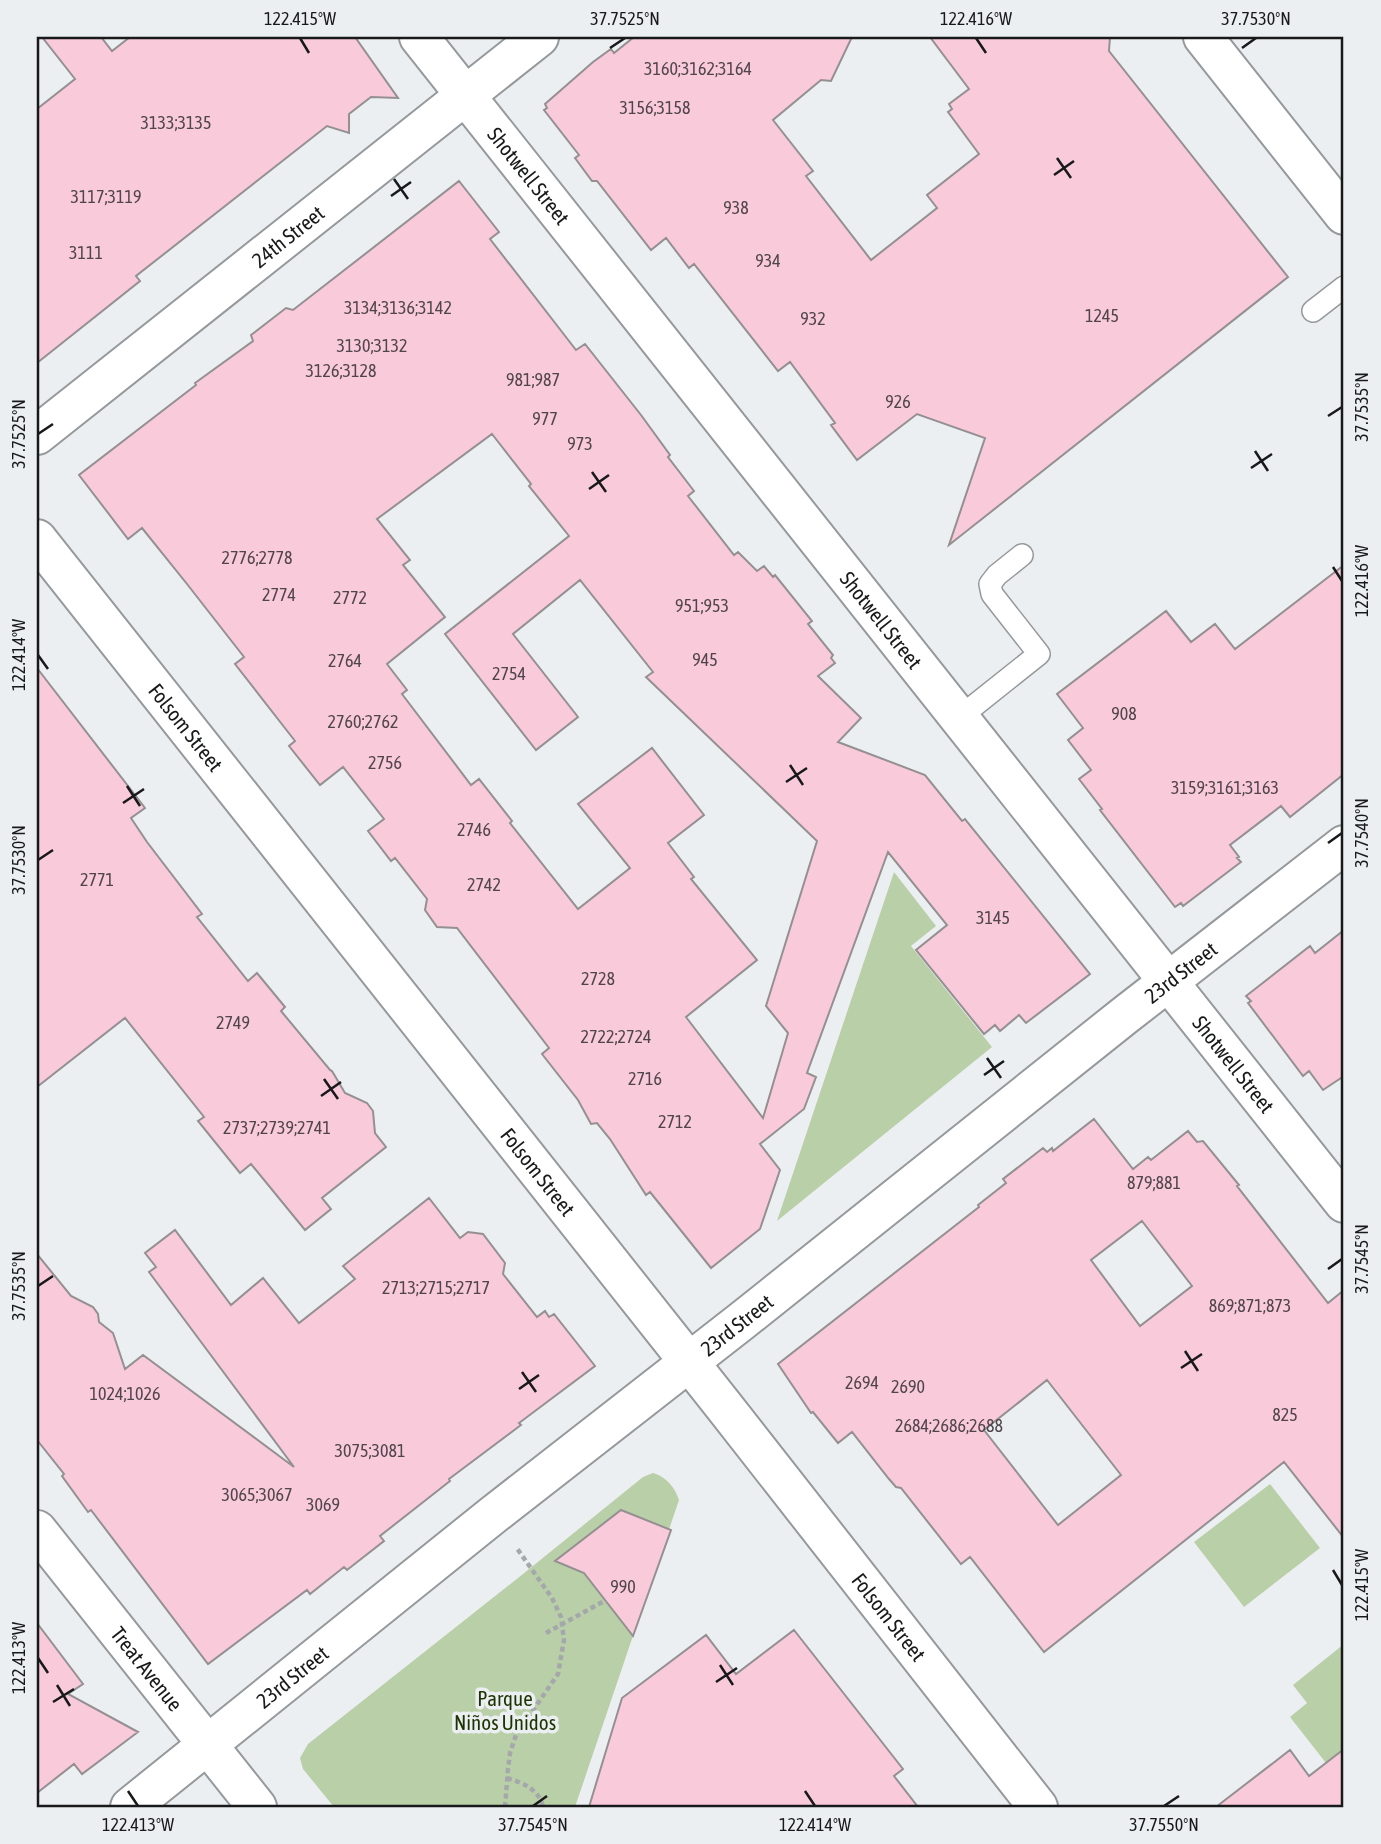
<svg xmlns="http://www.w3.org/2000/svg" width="1381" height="1844" viewBox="0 0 1381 1844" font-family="'Asap Condensed',sans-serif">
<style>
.green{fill:#b9cfa8}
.building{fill:#f9cada;stroke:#949091;stroke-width:2;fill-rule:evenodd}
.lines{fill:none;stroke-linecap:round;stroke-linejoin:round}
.service-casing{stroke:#96999c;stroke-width:24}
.minor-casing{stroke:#96999c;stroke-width:42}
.tertiary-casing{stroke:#96999c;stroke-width:42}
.secondary-casing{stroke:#96999c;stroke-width:42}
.path{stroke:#a5a8aa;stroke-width:4.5;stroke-dasharray:5 3.5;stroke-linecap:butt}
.service{stroke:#fff;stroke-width:21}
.minor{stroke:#fff;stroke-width:38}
.tertiary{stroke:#fff;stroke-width:38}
.secondary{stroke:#fff;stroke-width:38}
.ticks{fill:none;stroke:#18191b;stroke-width:2.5}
.labels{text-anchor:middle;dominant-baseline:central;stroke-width:7;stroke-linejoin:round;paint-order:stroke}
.number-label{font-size:18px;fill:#50454b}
.street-label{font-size:21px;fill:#18191b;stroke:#eceff2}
.park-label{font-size:21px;fill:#1d3401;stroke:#eceff2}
.neatline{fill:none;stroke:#18191b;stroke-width:2.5}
.ticks-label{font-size:18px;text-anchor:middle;fill:#18191b}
</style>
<rect width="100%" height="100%" fill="#eceff2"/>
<path class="green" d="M 894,872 L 936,926 L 911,946 L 992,1047 L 777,1221 Z
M 653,1473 C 667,1477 675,1488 679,1500 L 575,1807 L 334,1807 L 303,1769 L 300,1758 L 308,1744 L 518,1578 L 643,1477 Z
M 1270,1484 L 1320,1548 L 1244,1607 L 1194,1542 Z
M 1344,1644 L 1344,1749 L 1326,1763 L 1290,1717 L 1307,1703 L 1293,1685 Z"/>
<path class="building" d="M 42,37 L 101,37 L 112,51 L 130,37 L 355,37 L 398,98 L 371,97 L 349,114 L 349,133 L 327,126 L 136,276 L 140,281 L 37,363 L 37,109 L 75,79 Z
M 634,37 L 852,37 L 831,81 L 821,80 L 773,120 L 813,171 L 806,176 L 871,260 L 937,208 L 927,195 L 979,154 L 948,112 L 952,109 L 949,104 L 969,89 L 930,37 L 1110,37 L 1109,51 L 1288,277 L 949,545 L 985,438 L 917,414 L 857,460 L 831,425 L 835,423 L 790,362 L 778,371 L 694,264 L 689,268 L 666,238 L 651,250 L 597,181 L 592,181 L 575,158 L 579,155 L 544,110 L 547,108 L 545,104 L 593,62 L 611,49 L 614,53 Z
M 459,181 L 499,232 L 490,239 L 576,350 L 585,344 L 641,415 L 670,455 L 668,457 L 694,491 L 688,496 L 734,555 L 738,552 L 757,571 L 764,566 L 773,577 L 775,575 L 812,621 L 808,624 L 833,655 L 831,658 L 835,663 L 818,676 L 861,718 L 838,742 L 925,775 L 962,821 L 965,819 L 1090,974 L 1026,1023 L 1019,1015 L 1000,1031 L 995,1025 L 984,1034 L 916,950 L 947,925 L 888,852 L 807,1073 L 816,1077 L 804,1109 L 760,1144 L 780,1170 L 760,1229 L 711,1268 L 650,1192 L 646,1195 L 610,1139 L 597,1123 L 591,1124 L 578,1100 L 542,1054 L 549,1048 L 457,928 L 437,927 L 425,910 L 427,899 L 395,858 L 391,861 L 368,831 L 384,819 L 343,767 L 320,785 L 289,746 L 295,741 L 235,664 L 244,657 L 187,584 L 142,528 L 128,539 L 79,475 L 196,385 L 195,383 L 253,341 L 251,335 L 286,308 L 293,310 ZM 492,434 L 531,484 L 529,486 L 569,536 L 445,634 L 536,750 L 578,717 L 513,634 L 580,580 L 653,672 L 646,677 L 817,841 L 766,1006 L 788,1033 L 763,1118 L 686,1017 L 757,960 L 691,879 L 694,877 L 668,843 L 704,815 L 652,748 L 578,804 L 630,868 L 578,909 L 510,823 L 512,821 L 479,779 L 471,785 L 402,694 L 407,690 L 387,664 L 445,617 L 403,565 L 410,560 L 377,519 Z
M 1344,565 L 1344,774 L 1290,817 L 1281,806 L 1230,845 L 1239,857 L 1237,858 L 1241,862 L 1183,906 L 1181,903 L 1175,907 L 1100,810 L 1102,809 L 1079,779 L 1091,770 L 1068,740 L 1083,728 L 1057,694 L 1166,611 L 1191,642 L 1215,624 L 1235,649 Z
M 37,668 L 145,808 L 131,818 L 147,842 L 202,914 L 197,917 L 248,981 L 257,973 L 285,1007 L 281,1011 L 330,1070 L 332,1071 L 345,1093 L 367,1103 L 373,1111 L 375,1133 L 386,1147 L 322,1198 L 331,1209 L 305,1230 L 251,1164 L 240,1173 L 198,1121 L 204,1117 L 125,1018 L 37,1087 Z
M 1344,930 L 1344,1076 L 1323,1090 L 1309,1071 L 1303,1076 L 1248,1003 L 1251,1001 L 1246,996 L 1310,946 L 1315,953 Z
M 1094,1119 L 1133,1169 L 1148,1157 L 1151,1160 L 1188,1131 L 1197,1142 L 1203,1141 L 1239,1185 L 1237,1186 L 1328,1303 L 1344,1290 L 1344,1538 L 1284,1462 L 1044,1652 L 970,1557 L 961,1564 L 901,1488 L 896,1487 L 889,1479 L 852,1432 L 838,1443 L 813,1412 L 811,1413 L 778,1364 L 979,1207 L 978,1205 L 1006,1183 L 1003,1179 L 1043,1148 L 1047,1152 L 1052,1148 L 1053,1151 ZM 1142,1221 L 1192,1286 L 1140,1326 L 1091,1260 ZM 1047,1380 L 1121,1475 L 1058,1525 L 984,1430 Z
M 429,1198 L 460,1238 L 468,1232 L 483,1234 L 505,1263 L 503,1274 L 537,1317 L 545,1311 L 549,1317 L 554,1314 L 595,1366 L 519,1423 L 521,1425 L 449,1479 L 450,1481 L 380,1536 L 384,1541 L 347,1570 L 344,1567 L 310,1594 L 307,1590 L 208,1664 L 91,1510 L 88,1512 L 62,1476 L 64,1474 L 37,1440 L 37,1254 L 71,1296 L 93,1307 L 98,1314 L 99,1322 L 113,1333 L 125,1369 L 143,1355 L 294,1467 L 149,1272 L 156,1267 L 145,1253 L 175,1230 L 231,1305 L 263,1278 L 299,1323 L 355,1279 L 343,1266 Z
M 621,1510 L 671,1530 L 633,1636 L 584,1573 L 555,1561 Z
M 37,1623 L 83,1684 L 68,1694 L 138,1732 L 82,1774 L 74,1764 L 37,1793 Z
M 794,1630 L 903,1769 L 894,1776 L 918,1807 L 589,1807 L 622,1698 L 706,1635 L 736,1674 Z
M 1344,1749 L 1344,1807 L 1216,1807 L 1290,1750 L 1309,1776 Z"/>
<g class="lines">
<defs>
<path id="service" d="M 1313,311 L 1344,287
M 960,717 L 1039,654 L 992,594 L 990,584 L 997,575 L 1022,555"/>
<g id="minor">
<path id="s1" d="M 419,37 L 1344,1203"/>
<path id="s2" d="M 37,1530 L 257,1807"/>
<path id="s3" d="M 130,1807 L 493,1515 L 743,1320 L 1124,1016 L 1344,845"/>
</g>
<g id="tertiary">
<path id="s4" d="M 37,435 L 539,37"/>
<path id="s5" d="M 37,539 L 723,1405 L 1038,1807"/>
</g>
<path id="secondary" d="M 1203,37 L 1344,215"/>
</defs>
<use href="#service" class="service-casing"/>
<use href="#minor" class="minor-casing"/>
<use href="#tertiary" class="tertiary-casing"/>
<use href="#secondary" class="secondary-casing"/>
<path class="path" d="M 546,1633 L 606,1600
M 507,1778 C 523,1783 539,1789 543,1807
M 505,1807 L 508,1769 L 510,1753 L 516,1735 L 558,1674 L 564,1640 L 561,1617 L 552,1598 L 516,1547"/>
<use href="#service" class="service"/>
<use href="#minor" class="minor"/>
<use href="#tertiary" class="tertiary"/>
<use href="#secondary" class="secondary"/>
</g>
<path class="ticks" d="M 300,38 L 309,53M 976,38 L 986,53M 610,48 L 625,38M 1242,48 L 1256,38M 1057,158 L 1071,178M 1054,175 L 1074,161M 394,179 L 408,199M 391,196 L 411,182M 1328,416 L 1342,407M 38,434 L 53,424M 1255,451 L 1268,471M 1251,468 L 1272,454M 592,472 L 606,492M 589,489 L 609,475M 1333,567 L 1342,581M 38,655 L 48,669M 790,765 L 803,785M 786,782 L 807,768M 127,786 L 140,806M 123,803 L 144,789M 1328,843 L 1342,833M 38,860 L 53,850M 987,1058 L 1001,1078M 984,1075 L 1004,1061M 324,1079 L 338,1099M 321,1096 L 341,1082M 1328,1269 L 1342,1259M 38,1286 L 53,1276M 1185,1351 L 1198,1371M 1181,1368 L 1202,1354M 522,1372 L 536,1392M 519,1389 L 539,1375M 1333,1570 L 1342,1585M 38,1658 L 48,1673M 720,1665 L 733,1685M 716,1682 L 737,1668M 57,1685 L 70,1706M 53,1702 L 74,1689M 128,1791 L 138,1806M 805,1791 L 815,1806M 533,1806 L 547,1796M 1164,1806 L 1179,1796"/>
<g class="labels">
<g class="number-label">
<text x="698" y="68">3160;3162;3164</text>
<text x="655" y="107">3156;3158</text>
<text x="176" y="122">3133;3135</text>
<text x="106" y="196">3117;3119</text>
<text x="736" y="207">938</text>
<text x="86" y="252">3111</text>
<text x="768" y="260">934</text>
<text x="398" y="307">3134;3136;3142</text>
<text x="1102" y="315">1245</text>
<text x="813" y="318">932</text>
<text x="372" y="345">3130;3132</text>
<text x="341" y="370">3126;3128</text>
<text x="533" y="379">981;987</text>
<text x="898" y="401">926</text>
<text x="545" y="418">977</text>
<text x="580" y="443">973</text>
<text x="257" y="557">2776;2778</text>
<text x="279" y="594">2774</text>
<text x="350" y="597">2772</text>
<text x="702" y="605">951;953</text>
<text x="705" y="659">945</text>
<text x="345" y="660">2764</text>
<text x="509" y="673">2754</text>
<text x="1124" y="713">908</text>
<text x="363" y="721">2760;2762</text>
<text x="385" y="762">2756</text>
<text x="1225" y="787">3159;3161;3163</text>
<text x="474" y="829">2746</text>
<text x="97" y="879">2771</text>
<text x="484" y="884">2742</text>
<text x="993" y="917">3145</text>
<text x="598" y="978">2728</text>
<text x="233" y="1022">2749</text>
<text x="616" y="1036">2722;2724</text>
<text x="645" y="1078">2716</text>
<text x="675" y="1121">2712</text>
<text x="277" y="1127">2737;2739;2741</text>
<text x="1154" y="1182">879;881</text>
<text x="436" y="1287">2713;2715;2717</text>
<text x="1250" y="1305">869;871;873</text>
<text x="862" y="1382">2694</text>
<text x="908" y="1386">2690</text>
<text x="125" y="1393">1024;1026</text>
<text x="1285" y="1414">825</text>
<text x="949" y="1425">2684;2686;2688</text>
<text x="370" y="1450">3075;3081</text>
<text x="257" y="1494">3065;3067</text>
<text x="323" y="1504">3069</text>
<text x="623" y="1586">990</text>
</g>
<g class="street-label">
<text stroke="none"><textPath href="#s1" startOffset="177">Shotwell Street</textPath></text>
<text stroke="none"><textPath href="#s4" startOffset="320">24th Street</textPath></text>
<text stroke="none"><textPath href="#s1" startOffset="744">Shotwell Street</textPath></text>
<text stroke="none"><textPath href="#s5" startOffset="240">Folsom Street</textPath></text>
<text stroke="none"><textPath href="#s3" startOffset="1342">23rd Street</textPath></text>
<text stroke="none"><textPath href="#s1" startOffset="1311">Shotwell Street</textPath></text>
<text stroke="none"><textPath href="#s5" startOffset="807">Folsom Street</textPath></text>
<text stroke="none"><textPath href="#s3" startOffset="775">23rd Street</textPath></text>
<text stroke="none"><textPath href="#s5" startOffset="1374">Folsom Street</textPath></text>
<text stroke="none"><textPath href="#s2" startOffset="177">Treat Avenue</textPath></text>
<text stroke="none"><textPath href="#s3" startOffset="208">23rd Street</textPath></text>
</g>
<g class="park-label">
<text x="505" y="1698">Parque<tspan x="505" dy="24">Niños Unidos</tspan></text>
</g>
</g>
<rect width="1381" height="1844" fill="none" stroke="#eceff2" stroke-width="77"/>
<rect x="38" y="38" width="1304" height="1768" class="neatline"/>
<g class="ticks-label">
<text x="300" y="25">122.415°W</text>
<text x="625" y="25">37.7525°N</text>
<text x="976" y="25">122.416°W</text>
<text x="1256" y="25">37.7530°N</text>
<text transform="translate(1362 407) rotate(-90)" y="6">37.7535°N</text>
<text transform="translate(19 434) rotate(-90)" y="6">37.7525°N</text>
<text transform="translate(1362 581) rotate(-90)" y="6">122.416°W</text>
<text transform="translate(19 655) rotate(-90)" y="6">122.414°W</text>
<text transform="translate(1362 833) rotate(-90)" y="6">37.7540°N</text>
<text transform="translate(19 860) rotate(-90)" y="6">37.7530°N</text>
<text transform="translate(1362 1259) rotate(-90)" y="6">37.7545°N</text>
<text transform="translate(19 1286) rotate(-90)" y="6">37.7535°N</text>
<text transform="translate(1362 1585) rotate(-90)" y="6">122.415°W</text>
<text transform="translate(19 1658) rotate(-90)" y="6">122.413°W</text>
<text x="138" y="1831">122.413°W</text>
<text x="533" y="1831">37.7545°N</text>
<text x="815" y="1831">122.414°W</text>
<text x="1164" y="1831">37.7550°N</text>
</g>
</svg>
